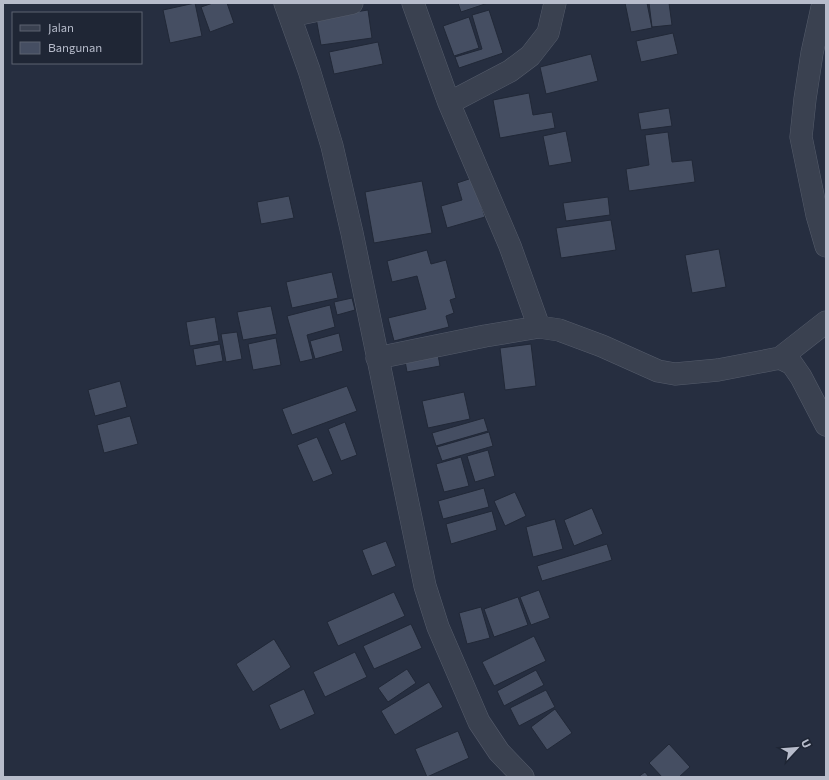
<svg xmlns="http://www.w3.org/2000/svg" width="829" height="780" viewBox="0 0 829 780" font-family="Commissioner,sans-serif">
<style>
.building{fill:#454e62;stroke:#212837}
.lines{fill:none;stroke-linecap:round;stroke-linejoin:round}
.minor-casing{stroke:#555c6b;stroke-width:23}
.minor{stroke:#3a4150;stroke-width:22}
</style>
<rect width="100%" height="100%" fill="#262e40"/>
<path class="building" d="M 195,3 L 202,36 L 170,43 L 163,10 Z
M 213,3 L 227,3 L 234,23 L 210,32 L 201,7 Z
M 458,3 L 488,3 L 461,12 Z
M 625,3 L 647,3 L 652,28 L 631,32 Z
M 649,3 L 669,3 L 672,25 L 652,27 Z
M 368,10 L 372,38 L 321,45 L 316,18 Z
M 489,10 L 503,53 L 459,68 L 455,57 L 482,49 L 472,15 Z
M 469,17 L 479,48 L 454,56 L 443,26 Z
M 673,33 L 678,54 L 641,62 L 636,41 Z
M 378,42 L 383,64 L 334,74 L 329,52 Z
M 591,54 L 598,81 L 546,94 L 540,67 Z
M 529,93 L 533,115 L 552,112 L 555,128 L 500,138 L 493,100 Z
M 669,108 L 672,126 L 641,130 L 638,113 Z
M 566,131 L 572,162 L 549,166 L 543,136 Z
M 668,132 L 672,162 L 692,160 L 695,182 L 629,191 L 626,169 L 649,165 L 645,135 Z
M 472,178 L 485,217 L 447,228 L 441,206 L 462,200 L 457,183 Z
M 422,181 L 432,233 L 374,243 L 365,192 Z
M 289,196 L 294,218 L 261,224 L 257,202 Z
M 608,197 L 610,215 L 566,221 L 563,203 Z
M 611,220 L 616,250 L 561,258 L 556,228 Z
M 719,249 L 726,287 L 692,293 L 685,255 Z
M 427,250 L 431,264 L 446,260 L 456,298 L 450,300 L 454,313 L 446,316 L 449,327 L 394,341 L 388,318 L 426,309 L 417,276 L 392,282 L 387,261 Z
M 332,272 L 338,298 L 292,308 L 286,282 Z
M 352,298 L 355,310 L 337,315 L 334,302 Z
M 330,305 L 335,327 L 307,335 L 313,359 L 300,362 L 287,316 Z
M 271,306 L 277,334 L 243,340 L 237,312 Z
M 215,317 L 219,341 L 190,346 L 186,322 Z
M 237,332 L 242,359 L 226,362 L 221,334 Z
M 339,333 L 343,351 L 315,359 L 310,341 Z
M 276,338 L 281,365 L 253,370 L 248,344 Z
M 220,344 L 223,361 L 196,366 L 193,349 Z
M 531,344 L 536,386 L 505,390 L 500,348 Z
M 437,349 L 440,366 L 407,372 L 404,355 Z
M 120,381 L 127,407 L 95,416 L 88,390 Z
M 347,386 L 357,411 L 292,435 L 282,409 Z
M 464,392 L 470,419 L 428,428 L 422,401 Z
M 130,416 L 138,444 L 104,453 L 97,425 Z
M 484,418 L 488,431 L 436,446 L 432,433 Z
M 345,422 L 357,455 L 341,461 L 328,429 Z
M 489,432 L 493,446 L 442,461 L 437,447 Z
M 317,437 L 333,474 L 313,482 L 297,445 Z
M 488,450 L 495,476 L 475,482 L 467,456 Z
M 461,457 L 469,486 L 444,492 L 436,464 Z
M 484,488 L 489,507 L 443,519 L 438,501 Z
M 515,492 L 526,516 L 505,526 L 494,501 Z
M 592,508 L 603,534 L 574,546 L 564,520 Z
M 492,511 L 497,530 L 451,544 L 446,524 Z
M 555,519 L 563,549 L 533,557 L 526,527 Z
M 386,541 L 396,566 L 372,576 L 362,550 Z
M 607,544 L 612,560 L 542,581 L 537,566 Z
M 539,590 L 550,618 L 531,625 L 520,597 Z
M 394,592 L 405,616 L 338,646 L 327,622 Z
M 518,597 L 528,625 L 494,637 L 484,609 Z
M 481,607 L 490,638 L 467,644 L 459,613 Z
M 411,624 L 422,648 L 374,669 L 363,646 Z
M 534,636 L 546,661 L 494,686 L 482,662 Z
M 274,639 L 291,667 L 253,692 L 236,664 Z
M 355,652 L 367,677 L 325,697 L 313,672 Z
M 407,669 L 416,683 L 388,702 L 378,688 Z
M 536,670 L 544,685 L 504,706 L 497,691 Z
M 429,682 L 443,707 L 395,735 L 381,711 Z
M 304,689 L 315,714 L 280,730 L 269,705 Z
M 546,690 L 555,707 L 519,726 L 510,708 Z
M 555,709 L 572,733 L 547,750 L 531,727 Z
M 458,731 L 469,758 L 427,777 L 415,749 Z
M 669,744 L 690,767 L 679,777 L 662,777 L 649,763 Z
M 645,772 L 649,777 L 638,777 Z"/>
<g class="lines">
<defs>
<path id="minor" d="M 285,3 L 309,70 L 332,146 L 352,233 L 425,586 L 438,627 L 479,722 L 499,752 L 523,777
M 413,3 L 449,103 L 510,246 L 539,327
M 823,3 L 812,53 L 805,99 L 801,137 L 817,215 L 826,246
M 290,16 L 352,3
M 449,103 L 510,71 L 530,56 L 548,33 L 555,3
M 377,358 L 485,336 L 539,327 L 559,330 L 602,346 L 658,371 L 675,374 L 718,370 L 780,358 L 792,364 L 801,377 L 826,425
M 780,358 L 826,322"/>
</defs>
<use href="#minor" class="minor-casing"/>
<use href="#minor" class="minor"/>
</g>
<rect width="829" height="780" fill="none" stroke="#b7bccb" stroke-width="8"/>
<rect x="12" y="12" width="130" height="52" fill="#1f2635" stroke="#5c6271"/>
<rect x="20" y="25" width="20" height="6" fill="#3a4150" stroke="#5c6271"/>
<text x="48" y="32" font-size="12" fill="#b7bccb">Jalan</text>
<rect x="20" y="42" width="20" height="12" fill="#454e62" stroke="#5c6271"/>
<text x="48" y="52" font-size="12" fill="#b7bccb">Bangunan</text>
<g transform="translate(797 748) rotate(64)" stroke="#1f2635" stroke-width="3" paint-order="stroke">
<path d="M0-3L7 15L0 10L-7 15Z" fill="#b7bccb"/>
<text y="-6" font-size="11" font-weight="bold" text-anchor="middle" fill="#b7bccb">U</text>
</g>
</svg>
